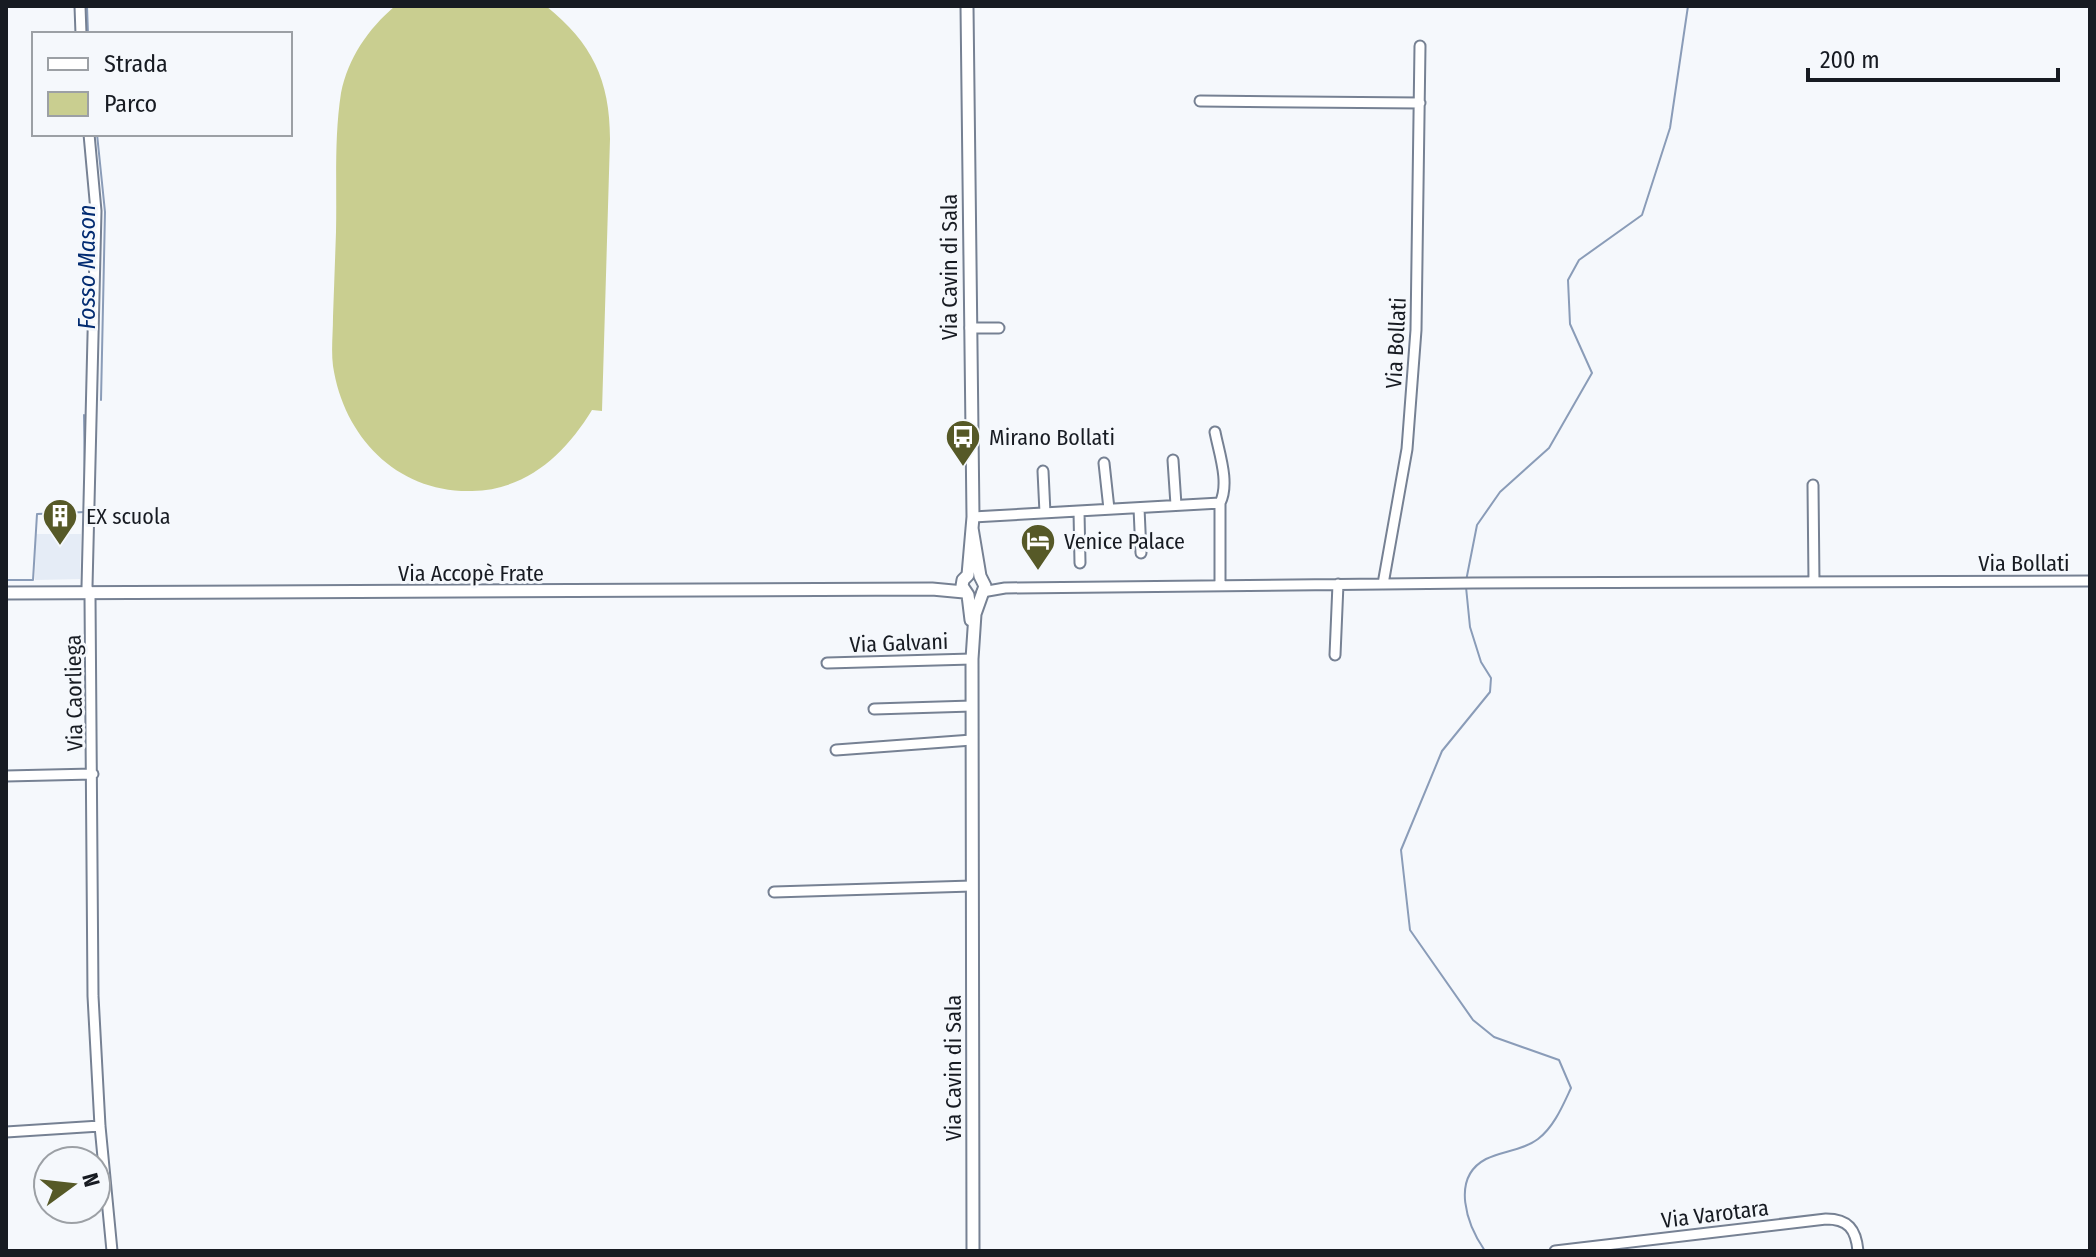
<svg xmlns="http://www.w3.org/2000/svg" width="2096" height="1257" viewBox="0 0 2096 1257" font-family="'Fira Sans Condensed',sans-serif">
<style>
.built{fill:#e5ecf6}
.green{fill:#c9ce90}
.lines{fill:none;stroke-linecap:round;stroke-linejoin:round}
.stream{stroke:#8a9cb8;stroke-width:2}
.minor-casing{stroke:#768193;stroke-width:13}
.major-casing{stroke:#768193;stroke-width:15}
.minor{stroke:#fff;stroke-width:9}
.major{stroke:#fff;stroke-width:11}
.labels{text-anchor:middle;dominant-baseline:central;stroke-width:6;stroke-linejoin:round;paint-order:stroke}
.street-label{font-size:22px;fill:#171b22;stroke:#f5f8fc}
.poi-label{font-size:22px;fill:#171b22;stroke:#f5f8fc;text-anchor:start}
.water-label{font-size:24px;font-style:italic;fill:#022b71;stroke:#f5f8fc}
</style>
<rect width="100%" height="100%" fill="#f5f8fc"/>
<path class="built" d="M 36,534 L 81,534 L 80,579 L 35,580 Z"/>
<path class="green" d="M 395,6 L 546,6 C 592,43 610,80 610,139 L 602,411 L 592,410 C 565,454 527,490 472,491 C 398,493 344,438 333,366 C 331,350 333,333 333,317 C 334,289 335,261 336,232 C 337,186 334,138 341,93 C 348,58 368,29 395,6 Z"/>
<g class="lines">
<path class="stream" d="M 87,6 L 88,34
M 97,134 L 105,212 L 101,400
M 84,415 L 85,486
M 6,580 L 33,580 L 37,514 L 85,512
M 1466,581 L 1477,525 L 1500,492 L 1549,448 L 1592,373 L 1570,324 L 1568,280 L 1579,260 L 1642,215 L 1670,128 L 1688,6
M 1466,587 L 1470,627 L 1481,662 L 1491,678 L 1490,692 L 1442,751 L 1401,850 L 1410,930 L 1473,1020 L 1494,1037 L 1559,1060 L 1571,1088 C 1563,1105 1554,1127 1538,1139 C 1524,1150 1502,1151 1486,1159 C 1450,1178 1467,1225 1485,1251"/>
<defs>
<path id="minor" d="M 80,6 L 81,34
M 1200,101 L 1420,103
M 89,134 L 96,211 L 87,587 L 90,596 L 93,996 L 100,1126 L 112,1251
M 970,328 L 999,328
M 1215,432 C 1219,453 1230,483 1220,503
M 1173,460 L 1176,505
M 1104,463 L 1109,509
M 1043,471 L 1045,513
M 1813,485 L 1814,582
M 1139,508 L 1141,553
M 1079,511 L 1080,563
M 973,517 L 1220,503 L 1220,586
M 1383,584 L 1407,449 L 1416,330 L 1420,46
M 982,592 L 1005,588 L 1473,583 L 2090,581
M 1335,655 L 1338,584
M 827,663 L 972,659
M 874,709 L 972,706
M 836,750 L 972,740
M 6,776 L 93,774
M 774,892 L 972,886
M 6,1132 L 100,1126
M 1555,1251 L 1826,1219 C 1848,1219 1856,1229 1858,1251"/>
<path id="major" d="M 967,6 L 973,517 L 968,575 L 963,580 L 962,586 L 968,595 L 971,620
M 972,528 L 980,576 L 985,586 L 975,614 L 972,659 L 973,1251
M 6,593 L 932,589 L 964,592"/>
</defs>
<use href="#minor" class="minor-casing"/>
<use href="#major" class="major-casing"/>
<use href="#minor" class="minor"/>
<use href="#major" class="major"/>
</g>
<defs>
<symbol id="bus-pin" viewBox="-11 -11 22 30"><path d="M0 17L-7.5 6A9.5 9.5 0 1 1 7.5 6Z" fill="#565927" stroke="#f5f8fc"/><path d="M-5-6H5V4H4V6H2V4H-2V6H-4V4H-5ZM-3.5-4V0h7V-4ZM-3.5 1.2v1.5H-2V1.2ZM2 1.2v1.5H3.5V1.2Z" fill="#fff"/></symbol>
<symbol id="building-pin" viewBox="-11 -11 22 30"><path d="M0 17L-7.5 6A9.5 9.5 0 1 1 7.5 6Z" fill="#565927" stroke="#f5f8fc"/><path d="M-4-6H4V6H1V3H-1V6H-4ZM-2.5-4.3h1.7v1.8h-1.7ZM.8-4.3h1.7v1.8H.8ZM-2.5-1h1.7V.8h-1.7ZM.8-1h1.7V.8H.8Z" fill="#fff"/></symbol>
<symbol id="hotel-pin" viewBox="-11 -11 22 30"><path d="M0 17L-7.5 6A9.5 9.5 0 1 1 7.5 6Z" fill="#565927" stroke="#f5f8fc"/><path d="M-6-4.5h1.5V1H6V5H4.5V3h-9V5H-6ZM-4 0a1.8 1.8 0 1 1 3.6 0ZM.5 0V-2.5h3Q6-2.5 6 0Z" fill="#fff"/></symbol>
</defs>
<g fill-rule="evenodd">
<use href="#bus-pin" x="943" y="417" width="40" height="54"/>
<use href="#building-pin" x="40" y="496" width="40" height="54"/>
<use href="#hotel-pin" x="1018" y="521" width="40" height="54"/>
</g>
<g class="labels">
<g class="street-label">
<text transform="translate(949 267) rotate(-90)">Via Cavin di Sala</text>
<text transform="translate(1396 343) rotate(-87)">Via Bollati</text>
<text x="2024" y="563">Via Bollati</text>
<text x="471" y="573">Via Accopè Frate</text>
<text transform="translate(899 643) rotate(-2)">Via Galvani</text>
<text transform="translate(74 693) rotate(-91)">Via Caorliega</text>
<text transform="translate(953 1068) rotate(-90)">Via Cavin di Sala</text>
<text transform="translate(1715 1214) rotate(-7)">Via Varotara</text>
</g>
<g class="poi-label">
<text x="989" y="437">Mirano Bollati</text>
<text x="86" y="516">EX scuola</text>
<text x="1064" y="541">Venice Palace</text>
</g>
<g class="water-label">
<text transform="translate(87 267) rotate(-90)">Fosso Mason</text>
</g>
</g>
<rect width="2096" height="1257" fill="none" stroke="#171b22" stroke-width="16"/>
<rect x="32" y="32" width="260" height="104" fill="#f5f8fc" stroke="#9ca0a5" stroke-width="2"/>
<rect x="48" y="58" width="40" height="12" fill="#ffffff" stroke="#9ca0a5" stroke-width="2"/>
<text x="104" y="72" font-size="24" fill="#171b22">Strada</text>
<rect x="48" y="92" width="40" height="24" fill="#c9ce90" stroke="#9ca0a5" stroke-width="2"/>
<text x="104" y="112" font-size="24" fill="#171b22">Parco</text>
<g transform="translate(72 1185) rotate(75)"><circle r="38" fill="#f5f8fc" stroke="#9ca0a5" stroke-width="2"/>
<path d="M0-6L14 30L0 20L-14 30Z" fill="#565927"/>
<text y="-12" font-size="22" font-weight="bold" text-anchor="middle" fill="#171b22">N</text>
</g>
<path d="M1808 68v12h250v-12" fill="none" stroke="#171b22" stroke-width="4"/>
<text x="1820" y="68" font-size="24" fill="#171b22" stroke="#f5f8fc" stroke-width="6" paint-order="stroke">200 m</text>
</svg>
